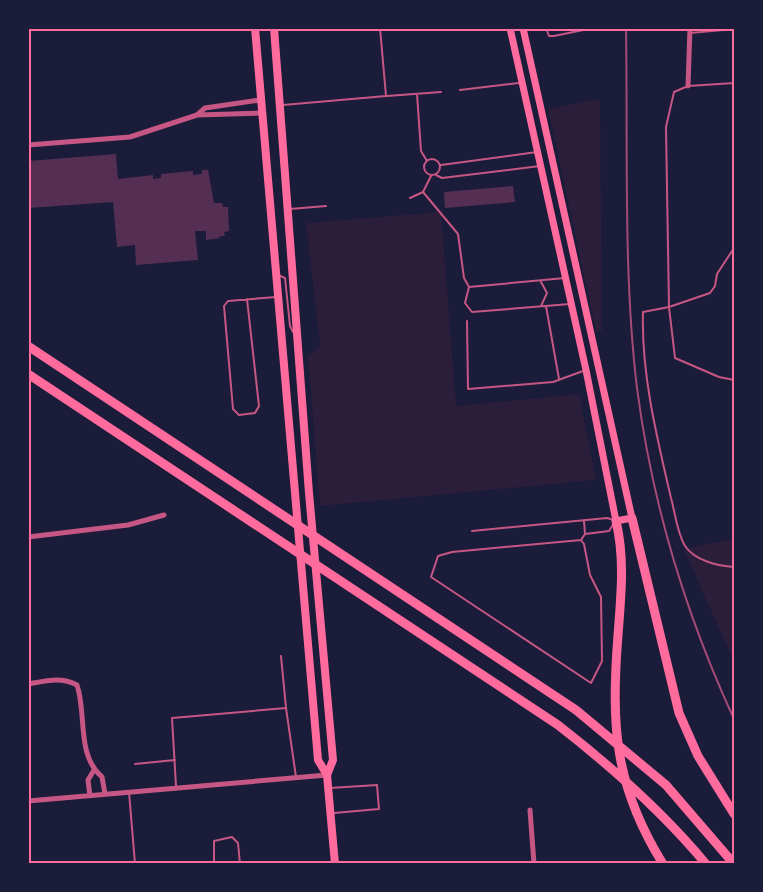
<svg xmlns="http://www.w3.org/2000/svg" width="763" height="892" viewBox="0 0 763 892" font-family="Inter,sans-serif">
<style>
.green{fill:#2a1e3b}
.building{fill:#542f53}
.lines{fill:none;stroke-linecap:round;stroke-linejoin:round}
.service{stroke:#c65784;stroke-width:2}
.minor{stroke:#c65784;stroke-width:5}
.secondary{stroke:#ff6b9d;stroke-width:7}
.primary{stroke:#ff6b9d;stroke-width:8}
.motorway{stroke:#ff6b9d;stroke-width:9}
.rail{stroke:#a44b75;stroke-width:2}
.neatline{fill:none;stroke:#ff6b9d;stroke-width:2}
</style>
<rect width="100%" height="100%" fill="#1b1b3a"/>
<path class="green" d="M 600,99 L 602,331 L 596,332 L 548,109 Z
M 441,212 L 456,406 L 579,394 L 596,480 L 320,506 L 308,356 L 320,346 L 306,223 Z
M 734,540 L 734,662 L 684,550 L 708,543 Z"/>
<path class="building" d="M 116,154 L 118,179 L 153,175 L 153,179 L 161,178 L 161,174 L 193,171 L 193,175 L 202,174 L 202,170 L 208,170 L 214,203 L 222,203 L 223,207 L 228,207 L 229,231 L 224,232 L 225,236 L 219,236 L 220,238 L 206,240 L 206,231 L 195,231 L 198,260 L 136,265 L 135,245 L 117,247 L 113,202 L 28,208 L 28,161 Z
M 513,186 L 515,202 L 445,208 L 444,192 Z"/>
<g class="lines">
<path class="service" d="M 546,28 L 549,36 L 554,36 L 593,28
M 690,33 L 734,29
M 734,83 L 688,86 L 674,92 L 666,127 L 669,307 L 675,358 L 719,377 L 734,380
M 460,90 L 519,83
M 417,94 L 421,151 L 427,161
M 387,96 L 441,92
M 283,105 L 386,96 L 380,28
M424 167a8 8 0 1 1 16 0a8 8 0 1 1-16 0Z
M 441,165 L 537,152
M 436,175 L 442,178 L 540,166
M 423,192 L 458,234 L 464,278 L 469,287
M 410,198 L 423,192 L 431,176
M 290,209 L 326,206
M 734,248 L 717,274 L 715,286 L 710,293 L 669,307 L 643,312 C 641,373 657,438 671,498 C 675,512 677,533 685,546 C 695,561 719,566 734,567
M 278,275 L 285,278 L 290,326 L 293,332
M 565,278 L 469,287 L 465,303 L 472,312 L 570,304
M 247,299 L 259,406 L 255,413 L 239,415 L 233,409 L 224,306 L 228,301 L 276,297
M 541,306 L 547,293 L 541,282
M 546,306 L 559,379
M 467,321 L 468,389 L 553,382 L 583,371
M 472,531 L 607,518 L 614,520
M 585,534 L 609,531 L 614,523
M 581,540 L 584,544 L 590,575 L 601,597 L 602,661 L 591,683 L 431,577 L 438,556 L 452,552 Z
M 581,540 L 585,534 L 584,521
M 281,656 L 286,708
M 135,764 L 175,760
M 176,786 L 172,718 L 286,708 L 296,777
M 330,788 L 377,785 L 379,809 L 334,813
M 129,792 L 135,864
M 28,845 L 30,864
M 214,864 L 214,841 L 232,837 L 238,843 L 240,864"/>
<path class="minor" d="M 688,86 L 690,28
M 260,100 L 205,108 L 197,115 L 262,113
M 28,145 L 130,137 L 197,115
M 28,537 L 128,525 L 164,515
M 28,684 C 45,681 61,676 77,685 C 87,714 76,755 102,777 L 105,794
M 90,796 L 88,780 L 94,770
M 28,801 L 327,775
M 530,810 L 534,864"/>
<path class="secondary" d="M 510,28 L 586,370 L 616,521 L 632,518 L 523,28"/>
<path class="primary" d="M 255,28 L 318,760 L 327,775 L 335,864
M 274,28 L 309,493 L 333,760 L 327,775"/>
<path class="motorway" d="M 28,346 L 576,710 L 666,785 L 734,864
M 28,374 L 558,725 C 612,767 662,811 706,864
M 632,518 L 679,713 L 698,756 L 734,814
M 616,521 C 625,558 621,596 618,635 C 611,725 614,785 663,864"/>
<path class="rail" d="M 626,28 C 628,145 623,273 637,388 C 652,503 686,615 734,719"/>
</g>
<rect width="763" height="892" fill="none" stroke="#1b1b3a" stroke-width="60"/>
<rect x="30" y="30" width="703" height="832" class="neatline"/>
</svg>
